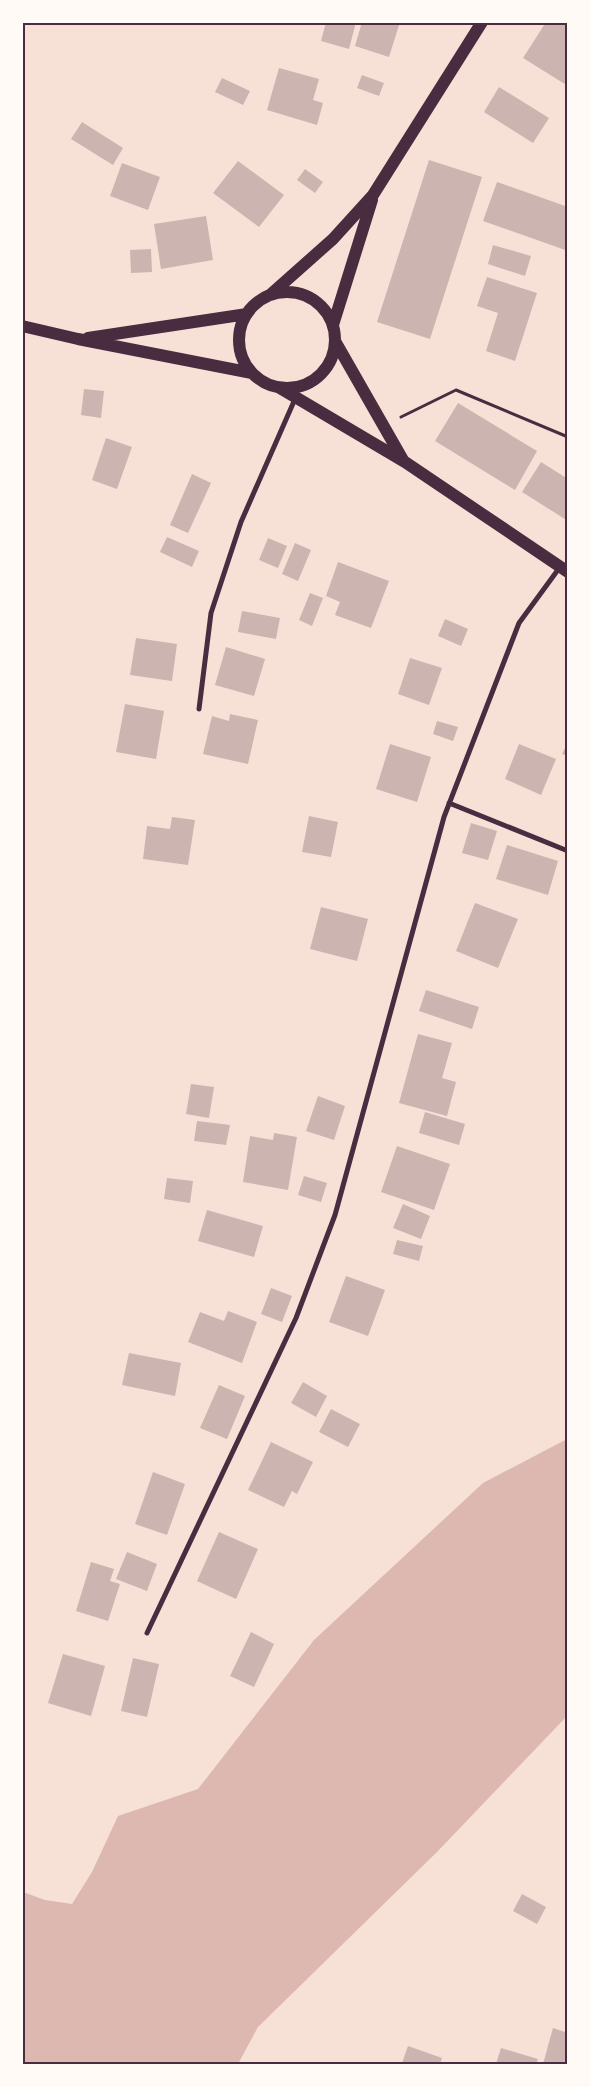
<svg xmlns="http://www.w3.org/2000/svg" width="590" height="2087" viewBox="0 0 590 2087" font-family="Barlow,sans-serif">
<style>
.water{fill:#dcb8b0}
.building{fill:#ccb4b1}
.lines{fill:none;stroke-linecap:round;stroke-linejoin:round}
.path{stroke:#4a2c40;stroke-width:3}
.minor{stroke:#4a2c40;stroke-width:5}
.primary{stroke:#4a2c40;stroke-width:12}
.neatline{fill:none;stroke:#4a2c40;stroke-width:2}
</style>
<rect width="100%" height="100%" fill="#f7e1d7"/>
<path class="water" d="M 567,1439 L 567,1716 L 437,1852 L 258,2027 L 238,2064 L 23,2064 L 23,1892 L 45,1900 L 72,1904 L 92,1872 L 118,1816 L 198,1789 L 314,1640 L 483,1483 Z"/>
<path class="building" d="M 326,22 L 356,22 L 349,49 L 321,41 Z
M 362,22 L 400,22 L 389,57 L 355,46 Z
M 546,22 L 568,22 L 568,86 L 523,58 Z
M 279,68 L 319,79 L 313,100 L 323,103 L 317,125 L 267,110 Z
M 362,75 L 384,83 L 379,96 L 357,88 Z
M 222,78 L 250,91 L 243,105 L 215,92 Z
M 499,87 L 549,118 L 533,143 L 484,112 Z
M 82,122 L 123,148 L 113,165 L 71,139 Z
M 429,160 L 482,177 L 430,339 L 377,322 Z
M 238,161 L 284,195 L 259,227 L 213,193 Z
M 122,163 L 160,177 L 148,210 L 110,196 Z
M 305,169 L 323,182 L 315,193 L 297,180 Z
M 497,182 L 568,207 L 568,251 L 483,221 Z
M 206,216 L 213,260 L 161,269 L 154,224 Z
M 493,245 L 531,256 L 525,276 L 488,264 Z
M 151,249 L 152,272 L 131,273 L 130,250 Z
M 487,277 L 537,293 L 515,361 L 486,351 L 498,313 L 477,306 Z
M 84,389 L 104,391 L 101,418 L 81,415 Z
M 458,403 L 537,451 L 515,490 L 435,441 Z
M 106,438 L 132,447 L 117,489 L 92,480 Z
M 541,462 L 568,479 L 568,521 L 522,492 Z
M 192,474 L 211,483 L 188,533 L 170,525 Z
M 167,537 L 199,551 L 192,567 L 160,552 Z
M 268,538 L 287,546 L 278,568 L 259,560 Z
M 295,543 L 311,550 L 298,581 L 282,574 Z
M 338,562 L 389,581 L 371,628 L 335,615 L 340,602 L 326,596 Z
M 310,593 L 323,598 L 312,626 L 299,620 Z
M 242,611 L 280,618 L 276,639 L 238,632 Z
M 445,619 L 468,629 L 461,646 L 438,636 Z
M 136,638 L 177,644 L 172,681 L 130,675 Z
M 226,647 L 265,659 L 254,696 L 215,685 Z
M 410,658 L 442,668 L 429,705 L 398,694 Z
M 125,704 L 164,711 L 156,759 L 116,752 Z
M 230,714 L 258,720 L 248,764 L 203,754 L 212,716 L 229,721 Z
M 437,721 L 458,727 L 453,741 L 433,734 Z
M 568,742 L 568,756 L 562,754 Z
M 390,744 L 431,757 L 417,802 L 376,789 Z
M 519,744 L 556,759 L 541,795 L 505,779 Z
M 309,816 L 338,822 L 331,857 L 302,852 Z
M 172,817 L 195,820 L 188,865 L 143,859 L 147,826 L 170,829 Z
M 471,823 L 497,831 L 488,860 L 462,853 Z
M 507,845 L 558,861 L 548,895 L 496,879 Z
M 475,903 L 518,919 L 498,968 L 456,951 Z
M 321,907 L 368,919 L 357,961 L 310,949 Z
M 426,990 L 479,1007 L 472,1029 L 419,1011 Z
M 418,1034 L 452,1043 L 442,1078 L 456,1082 L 447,1116 L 399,1103 Z
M 191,1084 L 214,1087 L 209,1118 L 186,1114 Z
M 318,1096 L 345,1106 L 334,1140 L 306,1131 Z
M 425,1112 L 465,1124 L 459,1145 L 419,1133 Z
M 197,1121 L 230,1125 L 226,1145 L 194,1141 Z
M 274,1133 L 297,1137 L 288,1190 L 243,1182 L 250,1136 L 273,1140 Z
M 397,1146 L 450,1164 L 434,1210 L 381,1192 Z
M 304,1176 L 327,1183 L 321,1202 L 298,1195 Z
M 167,1178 L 193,1181 L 190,1203 L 164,1199 Z
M 403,1204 L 430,1216 L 421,1239 L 393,1228 Z
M 207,1210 L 263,1226 L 254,1257 L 198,1241 Z
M 397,1240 L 423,1246 L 419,1261 L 393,1254 Z
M 346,1276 L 385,1290 L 368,1336 L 329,1322 Z
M 271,1288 L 292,1296 L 282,1322 L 261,1314 Z
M 228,1311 L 257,1322 L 242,1363 L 188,1342 L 200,1312 L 224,1321 Z
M 129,1353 L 181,1363 L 175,1396 L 122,1385 Z
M 303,1382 L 327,1396 L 316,1417 L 291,1403 Z
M 219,1385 L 245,1396 L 227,1439 L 200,1428 Z
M 331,1409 L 360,1424 L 348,1447 L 319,1432 Z
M 271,1442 L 313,1462 L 297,1494 L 292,1491 L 284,1507 L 248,1490 Z
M 153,1472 L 185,1484 L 167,1535 L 135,1524 Z
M 219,1532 L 258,1549 L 236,1599 L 197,1581 Z
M 127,1552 L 157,1564 L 147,1591 L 116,1579 Z
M 91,1562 L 114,1569 L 110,1581 L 120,1584 L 108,1621 L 76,1611 Z
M 251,1632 L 274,1644 L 254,1687 L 230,1676 Z
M 63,1654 L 105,1666 L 91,1716 L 48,1703 Z
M 133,1658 L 159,1664 L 147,1717 L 121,1711 Z
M 522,1894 L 546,1907 L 537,1924 L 513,1911 Z
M 553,2028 L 568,2033 L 568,2064 L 543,2064 Z
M 408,2046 L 442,2058 L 440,2064 L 402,2063 Z
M 501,2048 L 538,2059 L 536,2064 L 496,2064 Z"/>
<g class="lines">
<path class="path" d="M 401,417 L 456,390 L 568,437"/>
<path class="minor" d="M 199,709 L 211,613 L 241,522 L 295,399
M 449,803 L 568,851
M 147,1633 L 296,1318 L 335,1215 L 444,817 L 519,623 L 560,567"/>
<path class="primary" d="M239 340a48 48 0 1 1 96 0a48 48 0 1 1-96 0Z
M 270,295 L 333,239 L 373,195 L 482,22
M 333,325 L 372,200
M 22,326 L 78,339 L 252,373
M 88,338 L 247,314
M 335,341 L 403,460
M 280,388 L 405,462 L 568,572"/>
</g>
<rect width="590" height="2087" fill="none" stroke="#fffaf5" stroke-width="48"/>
<rect x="24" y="24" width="542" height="2039" class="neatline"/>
</svg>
